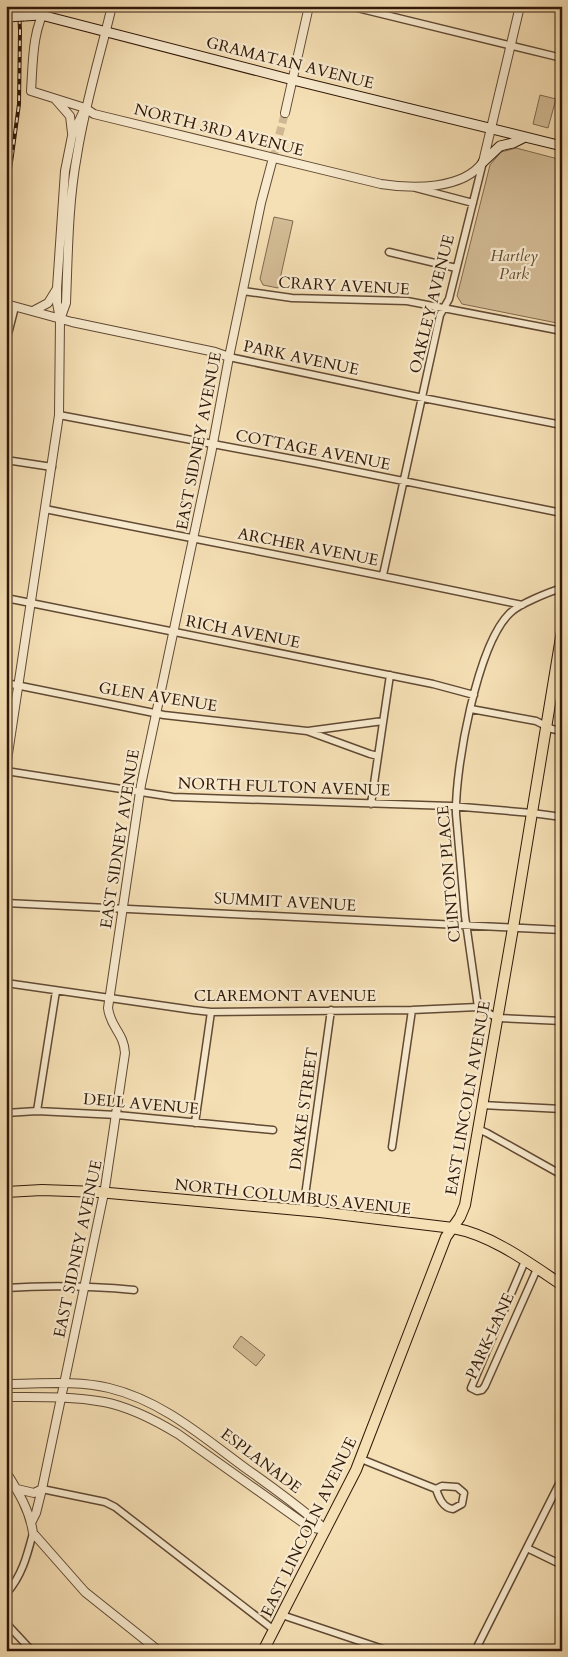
<svg xmlns="http://www.w3.org/2000/svg" width="568" height="1657" viewBox="0 0 568 1657" font-family="Cardo,serif">
<style>
.green{fill:#d4bd97;stroke:#826a50}
.lines{fill:none;stroke-linecap:round;stroke-linejoin:round}
.tertiary-tunnel{stroke:#ceb792;stroke-width:8;stroke-dasharray:8 4;stroke-linecap:butt}
.minor-casing{stroke:#614a34;stroke-width:9}
.tertiary-casing{stroke:#614a34;stroke-width:10}
.secondary-casing{stroke:#301809;stroke-width:11}
.primary-casing{stroke:#301809;stroke-width:12}
.minor{stroke:#f8eace;stroke-width:6}
.tertiary{stroke:#f8eace;stroke-width:8}
.secondary{stroke:#f8eace;stroke-width:9}
.primary{stroke:#f5dfb4;stroke-width:10}
.rail-casing{stroke:#301809;stroke-width:4}
.rail{stroke:#f8eace;stroke-width:2;stroke-dasharray:5.5;stroke-linecap:butt}
.secondary-bridge-casing{stroke:#301809;stroke-width:11;stroke-linecap:butt}
.secondary-bridge{stroke:#f8eace;stroke-width:9}
.labels{text-anchor:middle;dominant-baseline:central;stroke-width:4.5;stroke-linejoin:round;paint-order:stroke}
.street-label{font-size:16px;fill:#301809;stroke:#f8eace}
.park-label{font-size:16px;font-style:italic;fill:#614a34;stroke:#f8eace}
</style>
<rect width="100%" height="100%" fill="#f5dfb4"/>
<filter id="stains"><feTurbulence type="fractalNoise" baseFrequency=".004" numOctaves="4"/><feColorMatrix values="0 0 0 0 .2 0 0 0 0 .09 0 0 0 0 .02 0 0 0 .5 -.17"/></filter>
<radialGradient id="worn" r=".72"><stop offset=".6" stop-color="#630" stop-opacity="0"/><stop offset="1" stop-color="#630" stop-opacity=".3"/></radialGradient>
<path class="green" d="M 540,95 L 556,99 L 548,128 L 533,124 Z
M 516,148 L 562,160 L 562,324 L 462,304 L 457,296 L 490,165 L 501,152 Z
M 274,217 L 293,221 L 278,288 L 263,285 L 260,279 Z
M 241,1336 L 265,1355 L 256,1366 L 233,1347 Z"/>
<g class="lines">
<path class="tertiary-tunnel" d="M 273,158 L 285,113"/>
<defs>
<path id="minor" d="M 349,6 L 562,58
M 416,188 L 473,203
M 389,252 L 456,268
M 243,291 L 292,298 L 407,301 L 562,331
M 6,342 L 15,307
M 229,357 L 423,398 L 562,425
M 59,415 L 314,463 L 562,513
M 6,460 L 52,467
M 45,509 C 204,541 364,571 522,605
M 383,575 L 440,315 L 449,299 L 483,162
M 6,598 L 433,684 L 474,695
M 6,683 L 164,715 L 307,731 L 370,754 L 378,756
M 471,709 L 536,721 L 552,729 L 562,731
M 308,731 L 383,721
M 6,771 L 173,797 L 451,806 L 532,813 L 562,817
M 371,804 L 390,675
M 6,903 L 562,930
M 6,983 L 193,1010 L 211,1012 L 412,1010 L 478,1007 L 497,1018 L 562,1021
M 478,1007 L 465,916 L 456,814 C 455,768 477,645 510,613 C 519,604 549,592 562,588
M 482,1105 L 562,1109
M 37,1111 L 56,991
M 6,1113 L 37,1111 L 117,1115 L 273,1130
M 195,1123 L 211,1012
M 478,1129 L 487,1133 L 562,1175
M 392,1147 L 412,1010
M 303,1210 L 331,1010
M 525,1261 L 471,1388 L 477,1391 L 482,1390 L 485,1386 L 537,1269
M 6,1288 C 49,1285 92,1286 134,1290
M 361,1459 L 436,1489 L 442,1486 L 457,1487 L 464,1493 L 462,1504 L 453,1509 C 443,1508 439,1498 436,1489
M 42,1489 L 105,1502 L 115,1507 L 274,1630
M 527,1548 L 562,1565
M 6,1594 C 22,1576 27,1556 33,1533
M 282,1615 L 389,1651
M 6,1623 L 32,1651
M 475,1651 L 562,1478"/>
<path id="tertiary" d="M 47,6 C 32,30 33,63 31,91 L 85,108 L 94,114 L 381,184 C 412,189 463,190 483,162 L 520,6
M 56,100 L 70,116 L 72,133
M 285,113 L 309,6
M 6,304 L 72,322 L 215,352 L 229,357
M 33,311 L 48,303 L 56,290
M 61,317 L 66,303 C 68,254 68,204 77,155 C 85,104 100,56 112,6
M 6,767 L 59,415 L 60,319 L 57,303 L 57,288 L 65,171 L 72,136 L 85,108
M 6,1384 C 39,1384 77,1380 109,1388 C 163,1401 204,1438 248,1470 C 275,1489 301,1508 326,1530
M 6,1397 C 39,1397 71,1396 104,1402 C 130,1407 155,1420 178,1434 L 309,1527 L 325,1530
M 6,1472 C 18,1491 30,1511 33,1533 L 85,1592 L 159,1651
M 17,1489 L 34,1493 L 42,1489
M 31,1523 L 36,1513 L 42,1489 L 105,1188 L 125,1053 C 124,1033 110,1027 108,1008 L 141,785 L 211,454 L 229,357 L 261,203 L 273,158"/>
<path id="secondary" d="M 24,16 L 41,15 L 293,80 L 562,146
M 483,162 L 500,146 L 513,143 L 525,137"/>
<path id="primary" d="M 6,1192 L 42,1190 L 98,1192 L 320,1212 L 453,1228 C 492,1235 529,1263 562,1285
M 263,1651 L 356,1470 L 446,1237 L 460,1217 L 465,1205 L 513,928 L 562,631"/>
</defs>
<use href="#minor" class="minor-casing"/>
<use href="#tertiary" class="tertiary-casing"/>
<use href="#secondary" class="secondary-casing"/>
<use href="#primary" class="primary-casing"/>
<use href="#minor" class="minor"/>
<use href="#tertiary" class="tertiary"/>
<use href="#secondary" class="secondary"/>
<use href="#primary" class="primary"/>
<defs>
<path id="rail" d="M 6,139 L 10,105 L 11,6
M 6,199 L 19,104 L 20,31 L 19,6"/>
</defs>
<use href="#rail" class="rail-casing"/>
<use href="#rail" class="rail"/>
<defs>
<path id="secondary-bridge" d="M 6,17 L 24,16"/>
</defs>
<use href="#secondary-bridge" class="secondary-bridge-casing"/>
<use href="#secondary-bridge" class="secondary-bridge"/>
</g>
<g class="labels">
<g class="street-label">
<text transform="translate(290 63) rotate(14)">GRAMATAN AVENUE</text>
<text transform="translate(219 130) rotate(14)">NORTH 3RD AVENUE</text>
<text transform="translate(344 286) rotate(3)">CRARY AVENUE</text>
<text transform="translate(432 304) rotate(-76)">OAKLEY AVENUE</text>
<text transform="translate(301 358) rotate(12)">PARK AVENUE</text>
<text transform="translate(199 441) rotate(-79)">EAST SIDNEY AVENUE</text>
<text transform="translate(313 450) rotate(11)">COTTAGE AVENUE</text>
<text transform="translate(308 547) rotate(11)">ARCHER AVENUE</text>
<text transform="translate(243 632) rotate(11)">RICH AVENUE</text>
<text transform="translate(158 697) rotate(9)">GLEN AVENUE</text>
<text transform="translate(284 787) rotate(2)">NORTH FULTON AVENUE</text>
<text transform="translate(120 839) rotate(-81)">EAST SIDNEY AVENUE</text>
<text transform="translate(449 874) rotate(-95)">CLINTON PLACE</text>
<text transform="translate(285 902) rotate(3)">SUMMIT AVENUE</text>
<text x="285" y="996">CLAREMONT AVENUE</text>
<text transform="translate(468 1098) rotate(-80)">EAST LINCOLN AVENUE</text>
<text transform="translate(141 1104) rotate(5)">DELL AVENUE</text>
<text transform="translate(304 1109) rotate(-82)">DRAKE STREET</text>
<text transform="translate(293 1197) rotate(6)">NORTH COLUMBUS AVENUE</text>
<text transform="translate(78 1249) rotate(-78)">EAST SIDNEY AVENUE</text>
<text transform="translate(490 1336) rotate(-65)">PARK LANE</text>
<text transform="translate(261 1461) rotate(37)">ESPLANADE</text>
<text transform="translate(309 1527) rotate(-64)">EAST LINCOLN AVENUE</text>
</g>
<g class="park-label">
<text x="514" y="256">Hartley<tspan x="514" dy="18">Park</tspan></text>
</g>
</g>
<rect width="568" height="1657" fill="none" stroke="#f5dfb4" stroke-width="25"/>
<rect x="8" y="8" width="553" height="1642" fill="none" stroke="#301809" stroke-width="2.5"/>
<rect x="12" y="12" width="543" height="1632" fill="none" stroke="#301809"/>
<rect width="100%" height="100%" filter="url(#stains)"/>
<rect width="100%" height="100%" fill="url(#worn)"/>
</svg>
